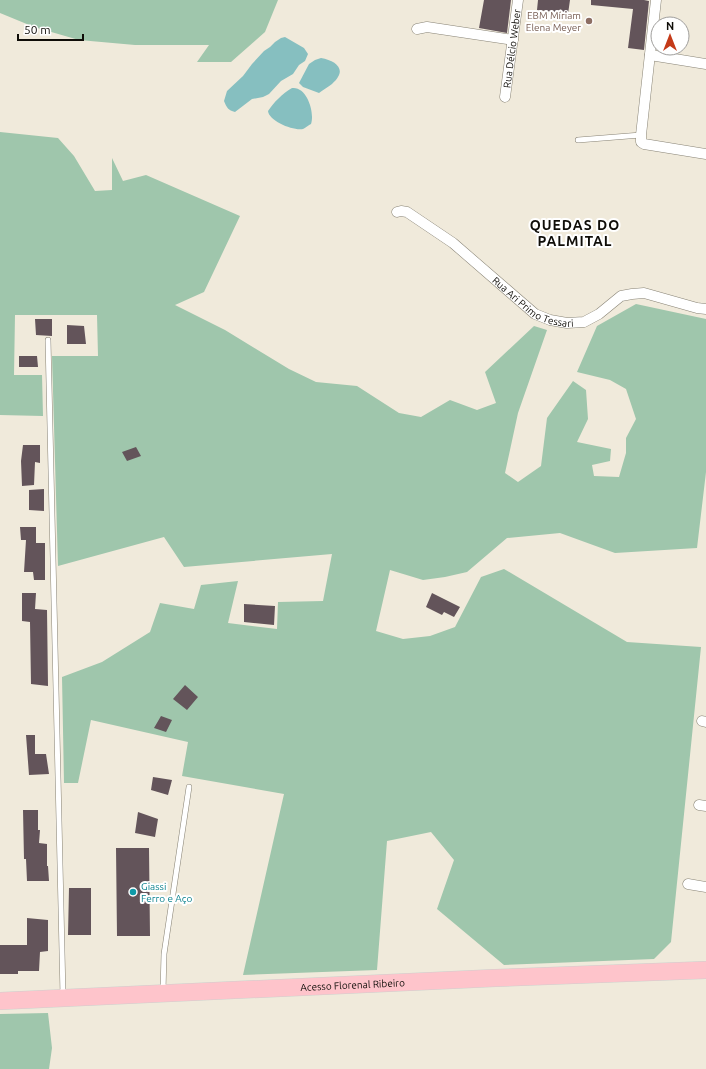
<svg xmlns="http://www.w3.org/2000/svg" width="706" height="1069" viewBox="0 0 706 1069" font-family="Ubuntu,sans-serif">
<style>
.green{fill:#9fc6ac}
.water{fill:#86bfc0}
.building{fill:#63545a}
.lines{fill:none;stroke-linecap:round;stroke-linejoin:round}
.service-casing{stroke:#888375;stroke-width:6}
.minor-casing{stroke:#888375;stroke-width:11}
.trunk-casing{stroke:#cfcfce;stroke-width:18}
.service{stroke:#fff;stroke-width:5}
.minor{stroke:#fff;stroke-width:10}
.trunk{stroke:#fec4cb;stroke-width:17}
.education-dot{fill:#8d6e63;stroke:#fff;stroke-width:1.5}
.culture-dot{fill:#0f9aa8;stroke:#fff;stroke-width:1.5}
.labels{text-anchor:middle;dominant-baseline:central;stroke-width:4;stroke-linejoin:round;paint-order:stroke}
.education-label{font-size:10px;fill:#785e54;stroke:#fff;text-anchor:end}
.street-label{font-size:10px;fill:#0f0d08;stroke:#fff}
.culture-label{font-size:10px;fill:#0d838f;stroke:#fff;text-anchor:start}
.district-label{font-size:14px;font-weight:bold;letter-spacing:1px;fill:#0f0d08;stroke:#fff}
</style>
<rect width="100%" height="100%" fill="#f0eadb"/>
<path class="green" d="M 0,0 L 278,0 L 265,32 L 231,62 L 197,62 L 209,45 L 135,45 L 79,40 L 34,27 L 0,13 Z
M 0,132 L 58,138 L 74,156 L 95,191 L 112,190 L 112,158 L 123,181 L 146,175 L 240,216 L 204,292 L 175,305 L 225,330 L 289,369 L 316,382 L 357,386 L 399,413 L 421,417 L 450,400 L 477,410 L 496,403 L 485,372 L 534,326 L 547,330 L 518,413 L 505,473 L 518,482 L 541,466 L 547,418 L 573,381 L 586,390 L 588,419 L 577,442 L 611,449 L 610,461 L 592,465 L 594,476 L 619,477 L 626,453 L 626,438 L 636,419 L 626,389 L 610,380 L 577,372 L 597,326 L 636,304 L 706,319 L 706,472 L 697,548 L 615,553 L 560,533 L 507,538 L 467,572 L 445,577 L 423,580 L 390,570 L 376,631 L 403,639 L 430,636 L 455,627 L 481,577 L 504,569 L 627,642 L 701,647 L 671,942 L 654,959 L 504,965 L 437,909 L 454,860 L 431,832 L 387,841 L 377,970 L 243,975 L 284,794 L 182,776 L 188,742 L 91,720 L 78,783 L 64,783 L 62,677 L 102,662 L 150,632 L 160,603 L 194,609 L 201,585 L 238,581 L 228,623 L 277,629 L 278,602 L 323,601 L 332,554 L 184,567 L 164,537 L 58,566 L 52,356 L 98,356 L 97,315 L 15,315 L 14,375 L 42,375 L 43,416 L 0,415 Z
M 48,1013 L 52,1048 L 49,1069 L 0,1069 L 0,1014 Z"/>
<path class="water" d="M 285,37 L 304,48 L 308,54 L 305,61 L 299,65 L 293,74 L 281,81 L 269,94 L 263,97 L 252,99 L 235,112 C 228,110 227,108 224,101 L 227,91 L 243,76 L 252,64 L 264,51 L 270,47 L 275,42 L 281,38 Z
M 321,58 C 337,61 348,70 332,84 C 328,87 323,90 319,93 L 303,87 L 299,83 L 309,64 L 315,60 Z
M 292,88 C 307,86 315,113 311,124 C 309,125 305,128 303,129 C 293,131 269,121 268,111 C 274,102 282,94 292,88 Z"/>
<path class="building" d="M 484,0 L 511,0 L 507,33 L 479,28 Z
M 538,0 L 570,0 L 568,14 L 537,10 Z
M 591,0 L 644,0 L 649,1 L 644,50 L 628,48 L 633,9 L 591,5 Z
M 35,319 L 52,319 L 52,336 L 36,335 Z
M 67,325 L 84,326 L 86,344 L 67,344 Z
M 19,356 L 37,356 L 38,367 L 19,367 Z
M 23,445 L 40,445 L 40,463 L 35,462 L 34,485 L 22,486 L 21,461 Z
M 136,447 L 141,456 L 127,461 L 122,452 Z
M 44,489 L 44,511 L 29,510 L 29,490 Z
M 20,527 L 36,527 L 36,543 L 45,543 L 45,580 L 34,580 L 33,572 L 24,572 L 26,540 L 21,540 Z
M 22,593 L 36,593 L 35,609 L 47,610 L 48,686 L 31,684 L 30,622 L 22,621 Z
M 432,593 L 460,607 L 454,617 L 444,612 L 442,615 L 426,607 Z
M 244,604 L 275,606 L 274,625 L 244,622 Z
M 185,685 L 198,697 L 187,710 L 173,699 Z
M 161,716 L 172,720 L 166,732 L 154,728 Z
M 26,735 L 35,735 L 35,754 L 46,754 L 49,774 L 29,775 Z
M 153,777 L 172,780 L 168,795 L 151,790 Z
M 23,810 L 38,810 L 38,830 L 40,830 L 39,843 L 47,844 L 47,866 L 48,866 L 49,881 L 27,881 L 26,859 L 24,859 Z
M 138,812 L 158,819 L 155,837 L 135,833 Z
M 116,848 L 149,848 L 150,936 L 117,936 Z
M 69,888 L 91,888 L 91,935 L 68,935 Z
M 27,918 L 48,920 L 48,951 L 40,952 L 39,971 L 18,971 L 18,974 L 0,974 L 0,945 L 27,945 Z"/>
<g class="lines">
<defs>
<path id="service" d="M 578,140 L 641,135
M 48,340 L 63,995
M 163,991 L 164,954 L 189,787"/>
<g id="minor">
<path d="M 656,0 L 641,135 L 641,142 L 644,144 L 706,154"/>
<path d="M 417,29 L 427,27 L 513,40"/>
<path d="M 650,55 L 706,64"/>
<path id="s1" d="M 505,97 L 518,0"/>
<path id="s2" d="M 397,212 L 401,211 L 407,212 L 453,243 L 535,314 L 550,320 L 567,323 L 584,322 L 599,314 L 621,296 L 632,294 L 644,293 L 697,308 L 706,309"/>
<path d="M 702,721 L 706,722"/>
<path d="M 699,805 L 706,806"/>
<path d="M 688,884 L 706,887"/>
</g>
<g id="trunk">
<path id="s3" d="M 0,1001 L 495,978 L 706,970"/>
</g>
</defs>
<use href="#service" class="service-casing"/>
<use href="#minor" class="minor-casing"/>
<use href="#trunk" class="trunk-casing"/>
<use href="#service" class="service"/>
<use href="#minor" class="minor"/>
<use href="#trunk" class="trunk"/>
</g>
<circle class="education-dot" cx="589" cy="21" r="4"/>
<circle class="culture-dot" cx="133" cy="892" r="4"/>
<g class="labels">
<g class="education-label">
<text x="581" y="15">EBM Míriam<tspan x="581" dy="12">Elena Meyer</tspan></text>
</g>
<g class="street-label">
<text stroke="none"><textPath href="#s1" startOffset="49">Rua Délcio Weber</textPath></text>
<text stroke="none"><textPath href="#s2" startOffset="167">Rua Ari Primo Tessari</textPath></text>
<text stroke="none"><textPath href="#s3" startOffset="353">Acesso Florenal Ribeiro</textPath></text>
</g>
<g class="culture-label">
<text x="141" y="886">Giassi<tspan x="141" dy="12">Ferro e Aço</tspan></text>
</g>
<g class="district-label">
<text x="575" y="225">QUEDAS DO<tspan x="575" dy="16">PALMITAL</tspan></text>
</g>
</g>
<g transform="translate(670 36)"><circle r="19" fill="#ffffff" stroke="#9f9e9c"/>
<path d="M0-3L7 15L0 10L-7 15Z" fill="#c43a18"/>
<text y="-6" font-size="11" font-weight="bold" text-anchor="middle" fill="#0f0d08">N</text>
</g>
<path d="M18 34v6h65v-6" fill="none" stroke="#0f0d08" stroke-width="2"/>
<text x="24" y="34" font-size="12" fill="#0f0d08" stroke="#ffffff" stroke-width="3" paint-order="stroke">50 m</text>
</svg>
